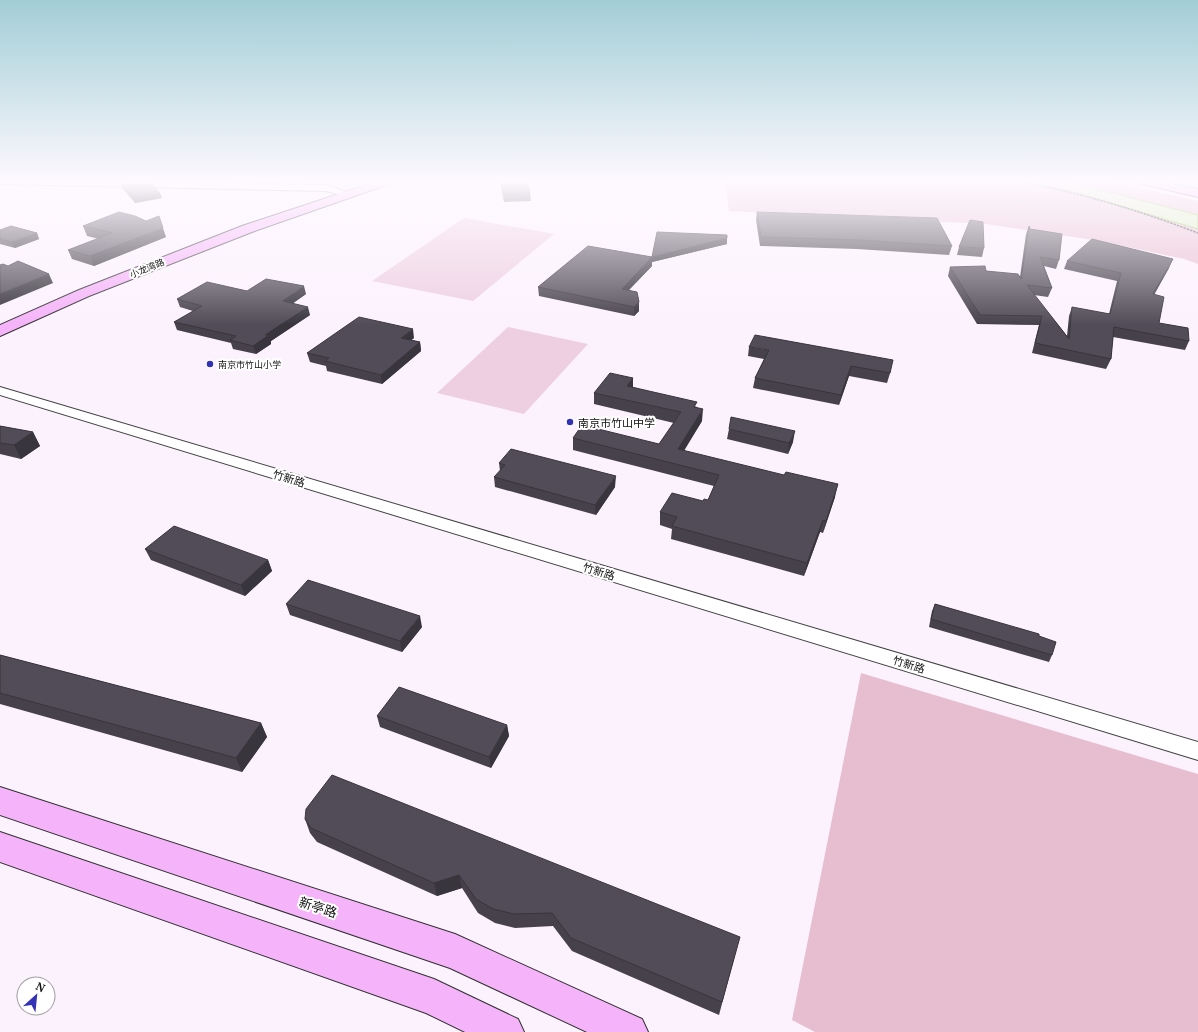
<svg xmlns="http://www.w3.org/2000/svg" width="1198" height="1032" viewBox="0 0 1198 1032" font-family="'Noto Serif','Noto Sans SC',serif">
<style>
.green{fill:#e7bed0}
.pitch{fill:#eecfe2}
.water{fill:#daf2bb;stroke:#8ac347}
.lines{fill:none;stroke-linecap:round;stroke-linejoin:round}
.minor-casing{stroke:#424242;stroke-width:2}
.secondary-casing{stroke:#313131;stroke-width:2}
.path{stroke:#313131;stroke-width:1.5;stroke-dasharray:2.5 1;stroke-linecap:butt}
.minor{fill:#fff;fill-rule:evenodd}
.secondary{fill:#f5b3f9;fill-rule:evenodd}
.wall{fill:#46414b}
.shaded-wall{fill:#39353d}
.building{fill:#514c57;stroke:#39353d}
.poi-dot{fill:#3331b5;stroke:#fff;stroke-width:1.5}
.labels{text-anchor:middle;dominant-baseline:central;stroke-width:4;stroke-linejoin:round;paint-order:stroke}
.far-street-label{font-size:9px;fill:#0f0f0f;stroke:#fff}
.far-poi-label{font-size:9px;fill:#0f0f0f;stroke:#fff;text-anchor:start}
.poi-label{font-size:11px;fill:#0f0f0f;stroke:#fff;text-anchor:start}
.street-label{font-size:11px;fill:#0f0f0f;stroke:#fff}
.near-street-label{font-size:13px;fill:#0f0f0f;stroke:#fff}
</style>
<rect width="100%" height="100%" fill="#fcf2fe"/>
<path class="green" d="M 725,181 L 1110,181 L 1198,201 L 1198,264 L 1184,259 L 1100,241 L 986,224 L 729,211 Z
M 861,673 L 1198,774 L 1198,1032 L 815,1032 L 792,1020 Z"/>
<path class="pitch" d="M 464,218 L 554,234 L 473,301 L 372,281 Z
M 508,327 L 588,344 L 524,414 L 437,393 Z"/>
<path class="water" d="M 1029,181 L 1066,181 L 1198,215 L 1198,229 L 1068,190 Z"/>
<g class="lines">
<defs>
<path id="minor" d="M 0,181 L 100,181 L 326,185 L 352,194 L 348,197 L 326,191 L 0,184 Z
M 0,387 L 1198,742 L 1198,760 L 0,395 Z"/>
<path id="secondary" d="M 378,181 L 394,181 L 392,183 L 252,232 L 89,296 L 0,336 L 0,325 L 79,290 L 242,226 Z
M 1136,181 L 1157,181 L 1198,189 L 1198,197 L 1138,183 Z
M 0,787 L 455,934 L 642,1019 L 648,1032 L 587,1032 L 450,968 L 0,815 Z
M 0,832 L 434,979 L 518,1019 L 524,1032 L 465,1032 L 426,1013 L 0,862 Z"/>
</defs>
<use href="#minor" class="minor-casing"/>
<use href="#secondary" class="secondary-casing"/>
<path class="path" d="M 1015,181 C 1078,192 1138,210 1198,233"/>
<use href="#minor" class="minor"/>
<use href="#secondary" class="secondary"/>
</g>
<path class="wall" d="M 500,181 L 527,181 L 530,193 L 531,201 L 504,202 Z
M 121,184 L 160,193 L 162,198 L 135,203 L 123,189 Z
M 757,212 L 952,246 L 949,255 L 857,249 L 760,246 L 756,220 Z
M 83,226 L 166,237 L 94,266 L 72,259 L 68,250 L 99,239 L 87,236 Z
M 1029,226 L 1030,229 L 1059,260 L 1056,269 L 1044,266 L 1052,288 L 1048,297 L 1034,295 L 1067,336 L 1069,316 L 1072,307 L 1109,314 L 1117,281 L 1064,269 L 1067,261 L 1169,268 L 1154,295 L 1159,323 L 1189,341 L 1185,350 L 1113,337 L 1111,359 L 1106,369 L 1032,353 L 1039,325 L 977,324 L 948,276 L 950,267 L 986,271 L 1020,277 L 1026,234 Z
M 0,230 L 37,233 L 39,239 L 15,248 L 0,244 Z
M 727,238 L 727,244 L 652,262 L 652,266 L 629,290 L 639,311 L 634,316 L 539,296 L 538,287 L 652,257 Z
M 959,247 L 984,248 L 982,257 L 957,255 Z
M 247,291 L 306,294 L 293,303 L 310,315 L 271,341 L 271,344 L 256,354 L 233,349 L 231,343 L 177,330 L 174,322 L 193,311 L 180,307 L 177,299 Z
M 414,338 L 411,340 L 420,342 L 421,351 L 382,384 L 327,371 L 326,366 L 310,362 L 307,353 Z
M 749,347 L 891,370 L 887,383 L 849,376 L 839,405 L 753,388 L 755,378 L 764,359 L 748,356 Z
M 633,378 L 633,387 L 697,407 L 702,421 L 684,451 L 835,497 L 823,533 L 820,532 L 804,576 L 671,539 L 672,529 L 660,525 L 660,512 L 708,500 L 714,486 L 573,450 L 573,438 L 659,444 L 674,423 L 594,404 L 594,393 Z
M 0,426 L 33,432 L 40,446 L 21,459 L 0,454 Z
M 729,429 L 793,442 L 788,454 L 727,439 Z
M 499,463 L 615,487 L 596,515 L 495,487 L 494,477 L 500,471 Z
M 145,549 L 268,560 L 272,571 L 245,596 L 151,560 Z
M 286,604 L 422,627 L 402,652 L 290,615 Z
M 935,604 L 1039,636 L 1052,655 L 1049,662 L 929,627 L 932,611 Z
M 0,655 L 261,723 L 267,737 L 242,772 L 0,704 Z
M 377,716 L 507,725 L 509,736 L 491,768 L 380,727 Z
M 305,819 L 736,951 L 719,1015 L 572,951 L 553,926 L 515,928 L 495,923 L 478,913 L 462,888 L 437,896 L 317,842 L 310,833 Z"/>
<path class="shaded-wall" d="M 160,193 L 162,198 L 135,203 L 134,198 Z
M 163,228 L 166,237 L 94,266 L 90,256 Z
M 37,233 L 39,239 L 15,248 L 12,242 Z
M 727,238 L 727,244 L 652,262 L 652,266 L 622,297 L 622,289 L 652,258 L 652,257 Z
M 1173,259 L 1169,268 L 1149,303 L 1153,294 Z
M 49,274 L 53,283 L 0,305 L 0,294 Z
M 304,286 L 306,294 L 285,309 L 283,301 Z
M 639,302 L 639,311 L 634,316 L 634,307 Z
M 308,307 L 310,315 L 271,341 L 271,344 L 256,354 L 253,346 L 265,335 Z
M 413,329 L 414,338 L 403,347 L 401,338 Z
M 420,342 L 421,351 L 382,384 L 381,375 Z
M 851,366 L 849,376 L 839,405 L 841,395 Z
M 633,378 L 633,390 L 627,386 Z
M 703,409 L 702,421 L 677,461 L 678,449 Z
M 795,431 L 793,442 L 788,454 L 789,443 Z
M 33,432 L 40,446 L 21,459 L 14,445 Z
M 616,476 L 615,487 L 596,515 L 595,505 Z
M 838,484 L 835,497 L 823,533 L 826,521 Z
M 823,520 L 820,532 L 804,576 L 807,563 Z
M 268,560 L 272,571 L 245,596 L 241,585 Z
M 420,616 L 422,627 L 402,652 L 400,641 Z
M 261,723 L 267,737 L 242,772 L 236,758 Z
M 507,725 L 509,736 L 491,768 L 489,757 Z
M 459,875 L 462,888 L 437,896 L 434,883 Z"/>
<path class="building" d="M 501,181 L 527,181 L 530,193 L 503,194 Z
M 121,184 L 152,184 L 160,193 L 134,198 Z
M 119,212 L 135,216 L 146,221 L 159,216 L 163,228 L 90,256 L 68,250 L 112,233 L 83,226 Z
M 757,212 L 937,218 L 952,246 L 859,240 L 761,237 Z
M 970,220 L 983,222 L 984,248 L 959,247 Z
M 11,226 L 37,233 L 12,242 L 0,239 L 0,230 Z
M 1029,226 L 1030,229 L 1062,234 L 1059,260 L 1040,257 L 1052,288 L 1027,285 L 1069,339 L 1072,307 L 1110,314 L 1121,273 L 1067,261 L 1092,239 L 1173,259 L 1153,294 L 1164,297 L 1159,323 L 1188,328 L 1189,341 L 1114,327 L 1111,359 L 1035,343 L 1042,316 L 980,315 L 950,267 L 985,266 L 986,271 L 1018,274 L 1021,279 Z
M 657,232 L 727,235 L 727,238 L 652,257 Z
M 588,246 L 652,257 L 622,289 L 637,292 L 639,302 L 634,307 L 538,287 Z
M 18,261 L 49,274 L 0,294 L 0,265 L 3,264 L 8,266 Z
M 266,279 L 304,286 L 283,301 L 308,307 L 265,335 L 269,335 L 253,346 L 230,340 L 236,336 L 174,322 L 202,306 L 177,299 L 207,282 L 247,291 Z
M 359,317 L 413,329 L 401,338 L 420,342 L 381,375 L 325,361 L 329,358 L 307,353 Z
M 755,335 L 893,360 L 890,373 L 851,366 L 841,395 L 755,378 L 769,350 L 749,347 Z
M 610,373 L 633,378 L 627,386 L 697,402 L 694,407 L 703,409 L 678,449 L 784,475 L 786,472 L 838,484 L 826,521 L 823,520 L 807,563 L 672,526 L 677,517 L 660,512 L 672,493 L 703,501 L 704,499 L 708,500 L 719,475 L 573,438 L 582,425 L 659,444 L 681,412 L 594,393 Z
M 731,417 L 795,431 L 789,443 L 729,429 Z
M 0,426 L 33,432 L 14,445 L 0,443 Z
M 511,449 L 616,476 L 595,505 L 494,477 L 505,465 L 499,463 Z
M 174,526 L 268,560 L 241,585 L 145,549 Z
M 308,580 L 420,616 L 400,641 L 286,604 Z
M 935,604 L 1039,634 L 1039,636 L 1056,642 L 1052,655 L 931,619 Z
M 0,655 L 261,723 L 236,758 L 0,693 Z
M 399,687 L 507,725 L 489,757 L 377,716 Z
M 332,775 L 740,937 L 722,1002 L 571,938 L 552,913 L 514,914 L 493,909 L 476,899 L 459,875 L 434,883 L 311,828 L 305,819 L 306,809 Z"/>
<linearGradient id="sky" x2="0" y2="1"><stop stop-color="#a2cdd6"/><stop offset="0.56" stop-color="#fef9ff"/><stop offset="1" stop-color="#fef9ff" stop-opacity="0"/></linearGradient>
<rect width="1198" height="325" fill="url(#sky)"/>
<g class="poi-dot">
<circle cx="210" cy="364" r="4"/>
<circle cx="570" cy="422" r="4"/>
</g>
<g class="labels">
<g class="far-street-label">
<text transform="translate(147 268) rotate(-22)">小龙湾路</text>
</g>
<g class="far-poi-label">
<text x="218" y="364">南京市竹山小学</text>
</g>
<g class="poi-label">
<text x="578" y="422">南京市竹山中学</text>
</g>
<g class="street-label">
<text transform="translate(289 478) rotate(17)">竹新路</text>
<text transform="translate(599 571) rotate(17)">竹新路</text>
<text transform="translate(909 664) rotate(17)">竹新路</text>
</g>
<g class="near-street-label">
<text transform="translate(318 907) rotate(18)">新亭路</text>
</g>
</g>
<g transform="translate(36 996) rotate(27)"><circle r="19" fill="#ffffff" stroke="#9f9f9f"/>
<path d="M0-3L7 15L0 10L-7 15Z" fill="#3331b5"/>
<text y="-6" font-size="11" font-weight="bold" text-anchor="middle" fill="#0f0f0f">N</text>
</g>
</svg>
